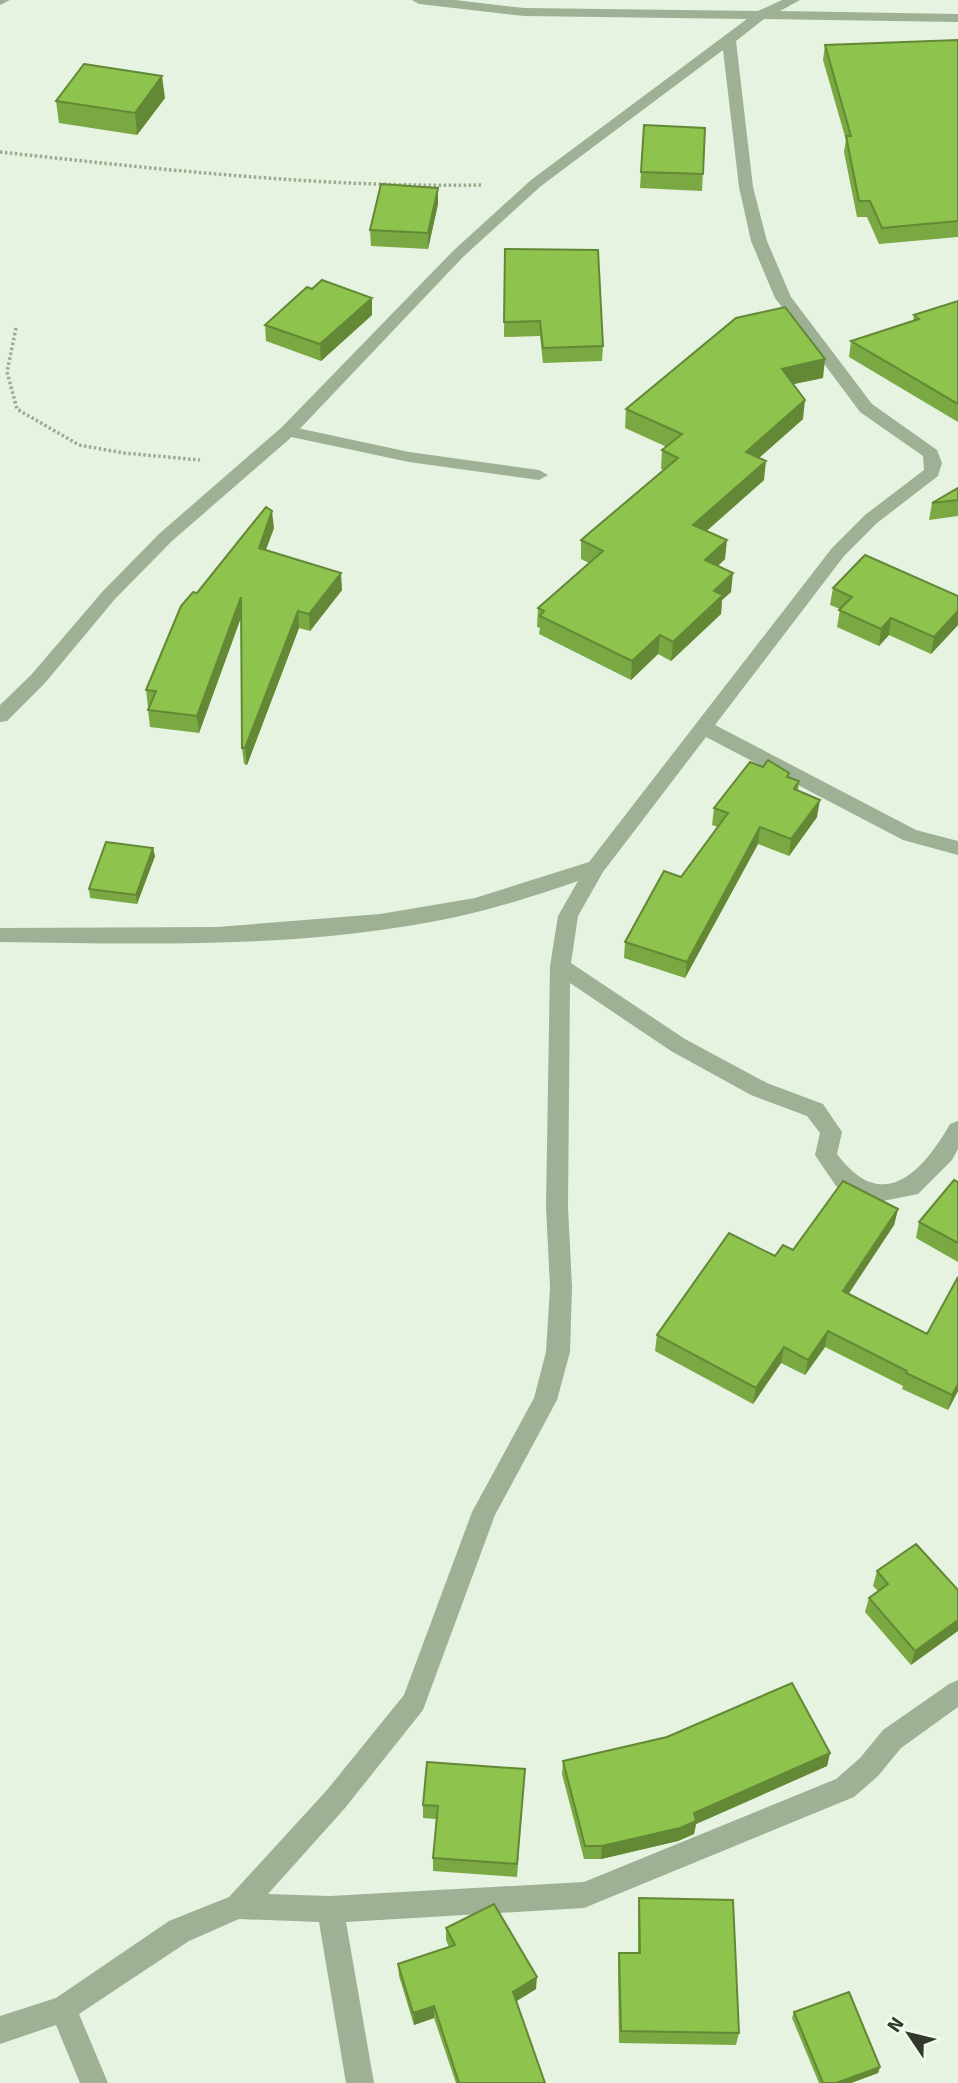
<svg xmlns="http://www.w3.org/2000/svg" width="958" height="2083" viewBox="0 0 958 2083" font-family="Signika,sans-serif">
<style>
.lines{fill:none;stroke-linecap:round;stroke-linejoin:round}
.path{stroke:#99ad8d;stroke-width:3.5;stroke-dasharray:2.5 2.5;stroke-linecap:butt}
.lane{fill:#9eb195;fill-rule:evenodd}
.street{fill:#9eb195;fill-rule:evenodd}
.wall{fill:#7aa842}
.shaded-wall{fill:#638836}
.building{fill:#8ec34d;stroke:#638836;stroke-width:2}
</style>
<rect width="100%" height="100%" fill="#e5f3e0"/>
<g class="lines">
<path class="path" d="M 0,152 C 157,169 324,188 482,185
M 16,328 L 7,372 L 17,409 L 79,445 L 124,453 L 200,460"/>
<path class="lane" d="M 288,426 L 409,452 L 539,470 L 548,475 L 539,480 L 409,462 L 282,435 L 280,431 L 282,427 Z"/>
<path class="street" d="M 0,0 L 10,0 L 0,5 Z
M 412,0 L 455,0 L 524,8 L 758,11 L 782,0 L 800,0 L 780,11 L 958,14 L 958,22 L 764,19 L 736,41 L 753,187 L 767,241 L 791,297 L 872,404 L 937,450 L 942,463 L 938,476 L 877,523 L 844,556 L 715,725 L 916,830 L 958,841 L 958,855 L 903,840 L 706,737 L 603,872 L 578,916 L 571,963 L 685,1039 L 767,1083 L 823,1104 L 842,1132 L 837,1154 C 882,1215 922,1173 950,1124 L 958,1121 L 958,1149 L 952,1160 L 918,1194 L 873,1203 L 836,1186 L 815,1155 L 820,1133 L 807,1116 L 751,1095 L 671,1051 L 570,983 L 568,1207 L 572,1287 L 570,1352 L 557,1400 L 495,1515 L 423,1710 L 345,1808 L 268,1894 L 330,1896 L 584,1882 L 836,1779 L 860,1758 L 883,1730 L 949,1684 L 958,1680 L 958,1707 L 901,1748 L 878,1776 L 854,1797 L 584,1908 L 346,1922 L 374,2083 L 346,2083 L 319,1922 L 239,1919 L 189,1941 L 79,2014 L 108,2083 L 80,2083 L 56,2025 L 0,2044 L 0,2016 L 56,1998 L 169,1921 L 229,1897 L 327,1790 L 404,1695 L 472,1512 L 534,1398 L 546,1352 L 550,1287 L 546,1207 L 550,966 L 558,916 L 578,881 C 538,895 497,908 456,917 C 307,949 151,944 0,942 L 0,928 L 217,927 L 380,914 L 475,898 L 589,862 L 832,548 L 865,515 L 924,470 L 923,456 L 860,412 L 775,298 L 751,241 L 739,187 L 723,50 L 541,186 L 463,257 L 294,435 L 172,541 L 115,599 L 45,683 L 7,721 L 0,722 L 0,705 L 31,675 L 103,591 L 160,533 L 282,427 L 453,251 L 531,180 L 747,19 L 524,16 L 419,4 Z"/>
</g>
<path class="wall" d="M 958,40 L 958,237 L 879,244 L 867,217 L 857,217 L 844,152 L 846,140 L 823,60 L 825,45 Z
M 165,98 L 137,135 L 59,123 L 56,101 Z
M 644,125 L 705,128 L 702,191 L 640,188 Z
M 438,188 L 438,204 L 428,249 L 371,246 L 370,230 Z
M 505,249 L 603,346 L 602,361 L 543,363 L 540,336 L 504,337 Z
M 958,301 L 958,422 L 849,357 L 851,341 L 913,321 L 914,315 Z
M 372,315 L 321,361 L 266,341 L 265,325 Z
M 823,378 L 793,384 L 803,419 L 759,458 L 764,480 L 706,531 L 725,559 L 718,566 L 731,592 L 722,600 L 721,614 L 671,661 L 658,654 L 631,680 L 539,634 L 540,628 L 537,627 L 538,608 L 589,563 L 581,559 L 581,540 L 664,470 L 661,469 L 662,450 L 667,447 L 625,428 L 626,409 Z
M 958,488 L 958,516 L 929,520 L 932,503 Z
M 274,528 L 266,550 L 342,590 L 310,631 L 299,628 L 247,765 L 244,764 L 242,748 L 241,618 L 199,733 L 150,727 L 148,710 L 149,707 L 148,707 L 146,690 L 197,593 Z
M 833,588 L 958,596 L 958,625 L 931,654 L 889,635 L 879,646 L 837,627 L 840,609 L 830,605 Z
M 763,767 L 789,773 L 789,777 L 799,781 L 798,791 L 817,817 L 789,856 L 758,844 L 685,978 L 624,958 L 625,942 L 681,877 L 718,827 L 712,825 L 714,808 Z
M 155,856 L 137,904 L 90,898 L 89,889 Z
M 958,1182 L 958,1262 L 916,1238 L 919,1222 Z
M 898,1209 L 894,1225 L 848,1294 L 927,1334 L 958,1277 L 958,1391 L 948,1410 L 902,1389 L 903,1386 L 825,1347 L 805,1375 L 781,1363 L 753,1404 L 655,1351 L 657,1335 L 775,1256 L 793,1250 Z
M 877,1571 L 958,1590 L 911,1665 L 865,1612 L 869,1598 L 878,1591 L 873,1586 Z
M 830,1753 L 827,1766 L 696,1824 L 694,1834 L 678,1841 L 601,1859 L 584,1859 L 562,1774 L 563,1761 Z
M 524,1782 L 517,1877 L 433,1871 L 433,1858 L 436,1819 L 423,1818 L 423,1805 Z
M 639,1898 L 739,2033 L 736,2045 L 619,2043 L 618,1965 L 619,1953 L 638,1953 L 638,1911 Z
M 446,1928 L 536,1989 L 516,2001 L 545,2083 L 456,2083 L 434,2018 L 414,2025 L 399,1976 L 398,1964 L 449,1947 L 446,1940 Z
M 794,2012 L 880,2067 L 878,2073 L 851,2083 L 819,2083 L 792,2018 Z"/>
<path class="shaded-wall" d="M 162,76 L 165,98 L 137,135 L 135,113 Z
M 438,188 L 438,204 L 428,249 L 428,233 Z
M 372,298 L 372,315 L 321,361 L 320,344 Z
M 825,359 L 823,378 L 780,387 L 782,369 Z
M 805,400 L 803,419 L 744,471 L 746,452 Z
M 766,461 L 764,480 L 692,544 L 693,525 Z
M 272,511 L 274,528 L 260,564 L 259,548 Z
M 727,540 L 725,559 L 704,578 L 705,560 Z
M 341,573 L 342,590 L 310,631 L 309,614 Z
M 733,573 L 731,592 L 722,600 L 721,614 L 671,661 L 673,642 L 714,591 Z
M 241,597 L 242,614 L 199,733 L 197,716 Z
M 298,611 L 299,628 L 247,765 L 245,748 Z
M 958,611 L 958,625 L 931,654 L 934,637 Z
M 891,618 L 889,635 L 879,646 L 881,629 Z
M 660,635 L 658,654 L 631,680 L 632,661 Z
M 820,800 L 817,817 L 789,856 L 791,839 Z
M 760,827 L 758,844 L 685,978 L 687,962 Z
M 153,848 L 155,856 L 137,904 L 136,895 Z
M 898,1209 L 894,1225 L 840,1307 L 843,1291 Z
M 828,1331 L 825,1347 L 805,1375 L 808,1360 Z
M 784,1347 L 781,1363 L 753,1404 L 756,1388 Z
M 958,1384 L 958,1391 L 948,1410 L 952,1395 Z
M 958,1620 L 958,1631 L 911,1665 L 915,1651 Z
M 830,1753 L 827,1766 L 696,1824 L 694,1834 L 678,1841 L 601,1859 L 602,1846 L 694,1813 Z
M 537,1977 L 536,1989 L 512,2004 L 513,1992 Z
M 434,2006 L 434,2018 L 414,2025 L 413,2013 Z
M 880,2067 L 878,2073 L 851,2083 L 836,2083 Z"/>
<path class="building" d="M 958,40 L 958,221 L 882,228 L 870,201 L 859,201 L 846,136 L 851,136 L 825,45 Z
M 84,64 L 162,76 L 135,113 L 56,101 Z
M 644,125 L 705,128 L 703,174 L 641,172 Z
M 381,184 L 438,188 L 428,233 L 370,230 Z
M 505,249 L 598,250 L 603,346 L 543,348 L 540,321 L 504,322 Z
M 322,280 L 372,298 L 320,344 L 265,325 L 307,287 L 312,289 Z
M 958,301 L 958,404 L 851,341 L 919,319 L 914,315 Z
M 785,307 L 825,359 L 782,369 L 805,400 L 746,452 L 766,461 L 693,525 L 727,540 L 705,560 L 733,573 L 714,591 L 723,595 L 673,642 L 660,635 L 632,661 L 540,616 L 544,611 L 538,608 L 603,551 L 581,540 L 678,458 L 662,450 L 682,434 L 626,409 L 736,318 Z
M 958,488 L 958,500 L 932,503 Z
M 266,507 L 272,511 L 259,548 L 341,573 L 309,614 L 298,611 L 245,748 L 242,748 L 241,597 L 197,716 L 148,710 L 156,691 L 146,690 L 181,606 L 193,592 L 197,593 Z
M 865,555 L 958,596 L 958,611 L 934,637 L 891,618 L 881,629 L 839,610 L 852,597 L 833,588 Z
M 768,760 L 789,773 L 787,777 L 799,781 L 794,789 L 820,800 L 791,839 L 760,827 L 687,962 L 625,942 L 664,871 L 681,877 L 728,813 L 714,808 L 750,762 L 763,767 Z
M 106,842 L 153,848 L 136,895 L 89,889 Z
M 954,1180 L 958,1182 L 958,1243 L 919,1222 Z
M 843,1181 L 898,1209 L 843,1291 L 927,1334 L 958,1277 L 958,1384 L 952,1395 L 906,1373 L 907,1371 L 828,1331 L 808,1360 L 784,1347 L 756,1388 L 657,1335 L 729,1233 L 775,1256 L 783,1245 L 793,1250 Z
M 916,1544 L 958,1590 L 958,1620 L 915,1651 L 869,1598 L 888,1584 L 877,1571 Z
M 792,1683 L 830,1753 L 694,1813 L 696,1821 L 680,1828 L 602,1846 L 585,1846 L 563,1761 L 667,1737 Z
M 427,1762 L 525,1769 L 517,1864 L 433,1858 L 438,1806 L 423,1805 Z
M 639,1898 L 733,1900 L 739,2033 L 621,2031 L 619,1953 L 640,1953 Z
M 494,1904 L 537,1977 L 513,1992 L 545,2083 L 459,2083 L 434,2006 L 413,2013 L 398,1964 L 455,1945 L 446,1928 Z
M 849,1992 L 880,2067 L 836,2083 L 823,2083 L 794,2012 Z"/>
<g transform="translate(909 2034) rotate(305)" stroke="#f0faed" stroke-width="5" paint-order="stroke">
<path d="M0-5L12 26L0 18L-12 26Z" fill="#32392b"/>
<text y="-10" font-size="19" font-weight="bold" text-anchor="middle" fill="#32392b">N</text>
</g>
</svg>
